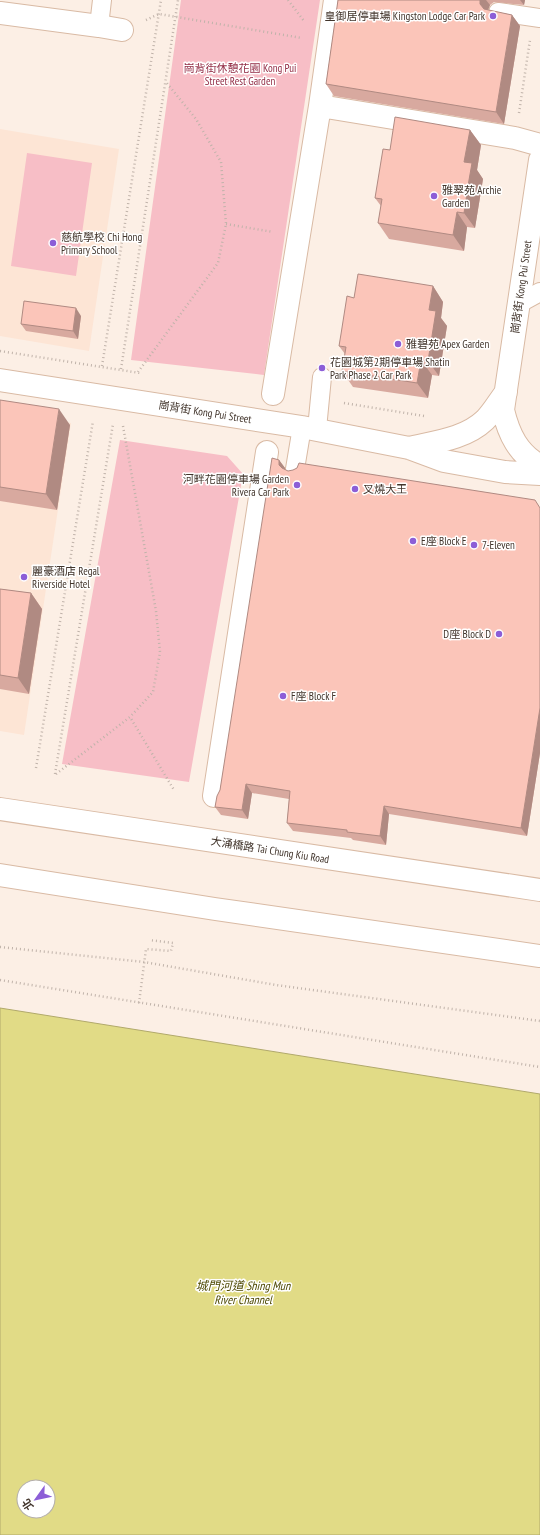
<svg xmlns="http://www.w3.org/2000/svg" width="540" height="1535" viewBox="0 0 540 1535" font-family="'PT Sans Narrow','Noto Sans TC',sans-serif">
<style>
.built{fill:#fde5d5}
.green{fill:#f7bec6}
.water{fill:#e1db86;stroke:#b1a96b;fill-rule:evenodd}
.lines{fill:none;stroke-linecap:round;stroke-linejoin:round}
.service-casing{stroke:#d9baa4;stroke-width:20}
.pedestrian-casing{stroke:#d9baa4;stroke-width:24}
.minor-casing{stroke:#d9baa4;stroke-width:24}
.primary-casing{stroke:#d9baa4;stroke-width:24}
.path{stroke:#c0b3aa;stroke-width:2.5;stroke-dasharray:1 3;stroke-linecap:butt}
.service{stroke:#fff;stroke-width:18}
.pedestrian{stroke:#fff;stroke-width:22}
.minor{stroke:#fff;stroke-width:22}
.primary{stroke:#fff;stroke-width:22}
.wall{fill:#d8a99f}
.shaded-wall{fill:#b08a82}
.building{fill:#fbc5b9;stroke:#b08a82}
.poi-dot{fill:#8c5ed7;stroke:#fff;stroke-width:1.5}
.labels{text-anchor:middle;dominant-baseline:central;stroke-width:3;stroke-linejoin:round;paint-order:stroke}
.poi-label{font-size:11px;fill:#41342b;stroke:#fff;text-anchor:start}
.park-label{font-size:11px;fill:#922c45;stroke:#fff}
.street-label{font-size:11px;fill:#41342b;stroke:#fff}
.water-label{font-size:12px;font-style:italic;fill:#4f4a05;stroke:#fff}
</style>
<rect width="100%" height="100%" fill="#fcefe5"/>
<path class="built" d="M 0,129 L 119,149 L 89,351 L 0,336 Z
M 0,412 L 71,423 L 24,735 L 0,731 Z"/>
<path class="green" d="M 181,0 L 320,0 L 264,375 L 131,360 Z
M 27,153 L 92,163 L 76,276 L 11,266 Z
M 120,440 L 227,456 L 243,474 L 189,782 L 62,764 Z"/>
<path class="water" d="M 0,1008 L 540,1094 L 540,1535 L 0,1535 ZM 24,1487 L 48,1487 L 48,1511 L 24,1511 Z"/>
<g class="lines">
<defs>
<path id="service" d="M 498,12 L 540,18
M 99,26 L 102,0
M 518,304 L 540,292
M 317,429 L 322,377
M 295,469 L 302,427"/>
<path id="pedestrian" d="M 320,106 L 515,138 L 540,145
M 273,394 L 320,106 L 335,0
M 214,796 L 267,452"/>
<path id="minor" d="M 0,13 L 99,26 L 122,30
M 540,160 L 503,410 C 509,435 518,453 540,466
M 0,380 L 302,427 L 409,448 L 444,461 L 505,472 L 540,474
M 409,448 C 435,442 465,439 485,420 C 493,412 499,401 506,392"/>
<path id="primary" d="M 0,809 L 540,890
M 0,875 L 215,909 L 540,956"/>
</defs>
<use href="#service" class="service-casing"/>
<use href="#pedestrian" class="pedestrian-casing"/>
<use href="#minor" class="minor-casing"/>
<use href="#primary" class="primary-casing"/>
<path class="path" d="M 288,0 L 304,21
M 146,20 L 159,14 L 302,38
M 519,113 L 530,40
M 226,224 L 273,232
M 0,351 L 140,373
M 102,366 L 161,0
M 121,369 L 178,0
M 138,372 L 218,263 L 226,224 L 221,162 L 196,119 L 166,82
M 344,403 L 424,416
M 123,426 L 156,611 L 160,652 L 153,692 L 130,717
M 36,768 L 93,421
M 55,774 L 113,424
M 56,774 L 130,717 L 174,790
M 0,947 L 144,962 L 276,985 L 540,1021
M 0,980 L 540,1067
M 139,1003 L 146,949 L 171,951 L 173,943 L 149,940"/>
<use href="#service" class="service"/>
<use href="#pedestrian" class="pedestrian"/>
<use href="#minor" class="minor"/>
<use href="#primary" class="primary"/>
</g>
<path class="wall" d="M 338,0 L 525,0 L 524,5 L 494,2 L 490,5 L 488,10 L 512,15 L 520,26 L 504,124 L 334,96 L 326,84 Z
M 470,130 L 481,145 L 477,170 L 483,179 L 475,228 L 467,227 L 464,251 L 389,239 L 378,223 L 381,206 L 375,198 L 390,150 Z
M 433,286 L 443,302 L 441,318 L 447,326 L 439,376 L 432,375 L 428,398 L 353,387 L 342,371 L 345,354 L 339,346 L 354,298 Z
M 81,316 L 78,339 L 26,331 L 21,324 Z
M 0,400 L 70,425 L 57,510 L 0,501 Z
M 279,460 L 285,468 L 285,470 L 288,471 L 540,508 L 540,753 L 527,836 L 389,814 L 386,845 L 353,840 L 351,838 L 293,831 L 287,823 L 289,799 L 252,793 L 248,819 L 221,815 L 215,807 L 220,790 Z
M 0,589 L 31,593 L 42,609 L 29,694 L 0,689 Z"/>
<path class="shaded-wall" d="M 480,0 L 486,0 L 490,5 L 488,10 L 488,16 L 480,4 Z
M 520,0 L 525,0 L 524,5 Z
M 512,15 L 520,26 L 504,124 L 496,112 Z
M 470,130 L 481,145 L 477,170 L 483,179 L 475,228 L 464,213 L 464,162 Z
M 457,212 L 467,227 L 464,251 L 453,235 Z
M 433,286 L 443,302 L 441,318 L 447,326 L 439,376 L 428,361 L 429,310 Z
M 76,308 L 81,316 L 78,339 L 73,331 Z
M 421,360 L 432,375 L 428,398 L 417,383 Z
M 59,409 L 70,425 L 57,510 L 46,494 Z
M 279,460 L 285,468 L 285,473 L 279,465 Z
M 31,593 L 42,609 L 29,694 L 18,678 Z
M 540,708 L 540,753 L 527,836 L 521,828 Z
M 246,784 L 252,793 L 248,819 L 242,810 Z
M 384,806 L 389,814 L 386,845 L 380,836 Z"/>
<path class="building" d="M 338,0 L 480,0 L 480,4 L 484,9 L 512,15 L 496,112 L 326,84 Z
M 395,117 L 470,130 L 464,162 L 472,163 L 469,180 L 464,213 L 457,212 L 453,235 L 378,223 L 382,199 L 375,198 L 383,149 L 390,150 Z
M 358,274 L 433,286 L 429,310 L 436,311 L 428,361 L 421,360 L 417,383 L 342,371 L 346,347 L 339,346 L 341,334 L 347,296 L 354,298 Z
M 24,301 L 76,308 L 73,331 L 21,324 Z
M 0,400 L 59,409 L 46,494 L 0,487 Z
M 272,458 L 279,460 L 279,465 L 282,468 L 288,471 L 293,470 L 297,468 L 299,463 L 535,500 L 540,508 L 540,708 L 521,828 L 384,806 L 380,836 L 347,832 L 347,830 L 287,823 L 290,791 L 246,784 L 242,810 L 215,807 L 217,796 L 220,790 Z
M 0,589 L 31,593 L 18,678 L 0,675 Z"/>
<g class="poi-dot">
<circle cx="493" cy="16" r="4"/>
<circle cx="434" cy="196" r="4"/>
<circle cx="53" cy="243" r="4"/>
<circle cx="398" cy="344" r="4"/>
<circle cx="322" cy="368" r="4"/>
<circle cx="297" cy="485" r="4"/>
<circle cx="355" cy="489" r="4"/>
<circle cx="413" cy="541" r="4"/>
<circle cx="474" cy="545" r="4"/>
<circle cx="24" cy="577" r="4"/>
<circle cx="499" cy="634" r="4"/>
<circle cx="283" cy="696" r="4"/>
</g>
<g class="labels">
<g class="poi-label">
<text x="485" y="16" text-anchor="end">皇御居停車場 Kingston Lodge Car Park</text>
<text x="442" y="190">雅翠苑 Archie<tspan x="442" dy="13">Garden</tspan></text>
<text x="61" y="237">慈航學校 Chi Hong<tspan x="61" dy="13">Primary School</tspan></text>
<text x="406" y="344">雅碧苑 Apex Garden</text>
<text x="330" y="362">花園城第2期停車場 Shatin<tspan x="330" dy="13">Park Phase 2 Car Park</tspan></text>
<text x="289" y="479" text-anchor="end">河畔花園停車場 Garden<tspan x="289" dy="13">Rivera Car Park</tspan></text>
<text x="363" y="489">叉燒大王</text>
<text x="421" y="541">E座 Block E</text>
<text x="482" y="545">7-Eleven</text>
<text x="32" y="571">麗豪酒店 Regal<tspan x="32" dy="13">Riverside Hotel</tspan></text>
<text x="491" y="634" text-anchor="end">D座 Block D</text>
<text x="291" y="696">F座 Block F</text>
</g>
<g class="park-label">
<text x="240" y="68">崗背街休憩花園 Kong Pui<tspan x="240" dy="13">Street Rest Garden</tspan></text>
</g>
<g class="street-label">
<text transform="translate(521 287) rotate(-82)">崗背街 Kong Pui Street</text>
<text transform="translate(205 412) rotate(9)">崗背街 Kong Pui Street</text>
<text transform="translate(270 850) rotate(9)">大涌橋路 Tai Chung Kiu Road</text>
</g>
<g class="water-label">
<text x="243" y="1285">城門河道 Shing Mun<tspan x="243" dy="14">River Channel</tspan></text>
</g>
</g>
<g transform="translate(36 1499) rotate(237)"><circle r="19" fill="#ffffff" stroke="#b3aeaa"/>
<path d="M0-3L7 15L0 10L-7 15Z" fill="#8c5ed7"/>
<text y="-6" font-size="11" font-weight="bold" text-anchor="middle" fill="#41342b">北</text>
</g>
</svg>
